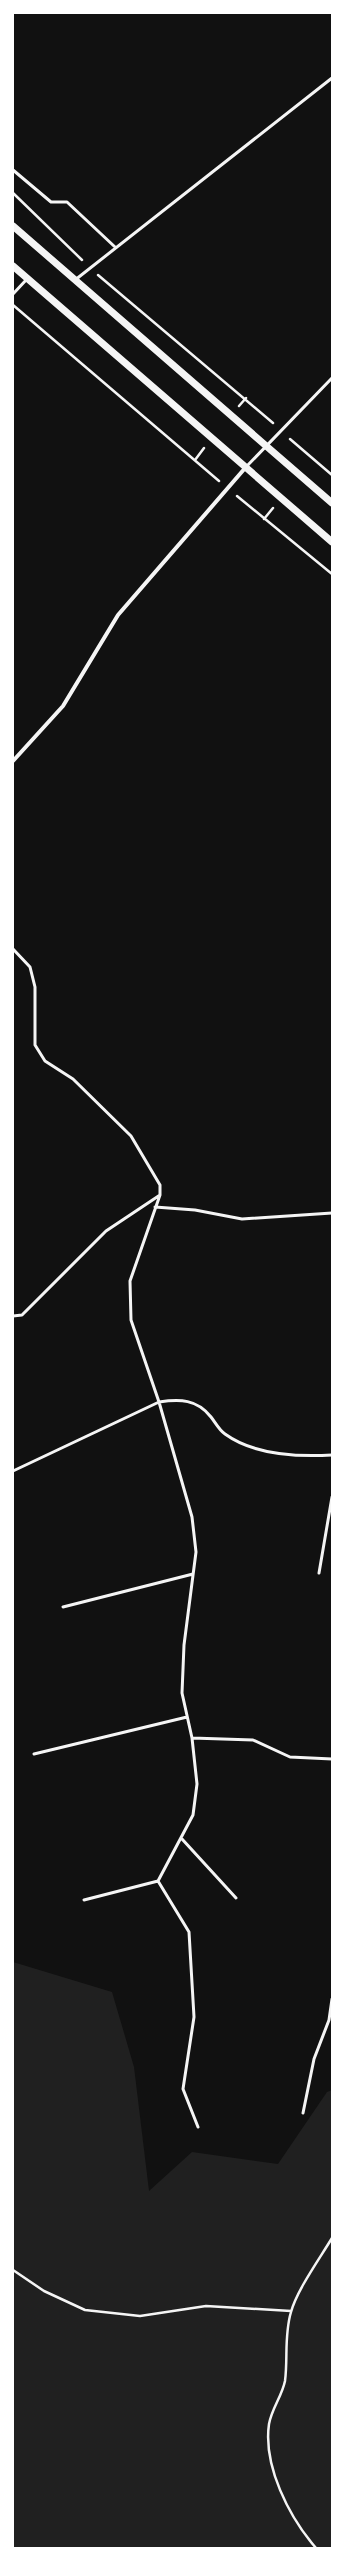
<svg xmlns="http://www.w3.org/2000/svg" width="345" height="2561" viewBox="0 0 345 2561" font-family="Raleway,sans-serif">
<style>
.green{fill:#202020}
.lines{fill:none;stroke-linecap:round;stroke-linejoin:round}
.path{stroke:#f5f5f5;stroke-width:2.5}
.service{stroke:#f5f5f5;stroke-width:3}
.minor{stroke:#f5f5f5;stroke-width:4}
.tertiary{stroke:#f5f5f5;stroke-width:7}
</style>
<rect width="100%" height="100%" fill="#111"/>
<path class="green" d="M 13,1962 L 112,1992 L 134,2067 L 149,2191 L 192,2152 L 278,2164 L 327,2092 L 332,2090 L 332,2548 L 13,2548 Z"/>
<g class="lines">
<path class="path" d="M 13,193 L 82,260
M 98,275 L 273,423
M 13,305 L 219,481
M 239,406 L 246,398
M 290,439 L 332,475
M 195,460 L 204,448
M 237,496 L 332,574
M 264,519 L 273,508
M 13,2270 L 44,2291 L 85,2310 L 140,2316 L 206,2306 L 291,2311
M 316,2548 C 289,2517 263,2466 269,2424 C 272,2408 282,2396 285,2381 C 288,2358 284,2335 291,2312 C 297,2290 320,2258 332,2238"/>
<path class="service" d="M 13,170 L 51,202 L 67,202 L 115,247
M 75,280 L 332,78
M 13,294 L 27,279
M 246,467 L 332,378
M 13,949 L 30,967 L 35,987 L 35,1045 L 45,1061 L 73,1079 L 131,1136 L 160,1185 L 160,1195 L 130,1281 L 131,1320 L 159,1402 L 192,1517 L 196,1552 L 184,1645 L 182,1693 L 192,1738 L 197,1784 L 193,1815 L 158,1881 L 189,1932 L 194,2017 L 183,2089 L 198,2127
M 155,1207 L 195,1210 L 242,1219 L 332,1213
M 13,1316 L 22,1315 L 106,1231 L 160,1195
M 13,1471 L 159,1402 C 180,1399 197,1399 211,1417 C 215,1422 219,1430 225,1434 C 254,1455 298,1457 332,1455
M 319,1573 L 332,1497
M 63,1607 L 193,1574
M 192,1738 L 253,1740 L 290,1757 L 332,1759
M 34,1754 L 187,1717
M 182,1839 L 236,1898
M 84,1900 L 158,1881
M 303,2113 L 314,2059 L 329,2020 L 332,1999"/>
<path class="minor" d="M 13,761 L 63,706 L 118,615 L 246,467"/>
<path class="tertiary" d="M 13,226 L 332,503
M 13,266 L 332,542"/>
</g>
<rect width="345" height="2561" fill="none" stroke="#ffffff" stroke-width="28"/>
</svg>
